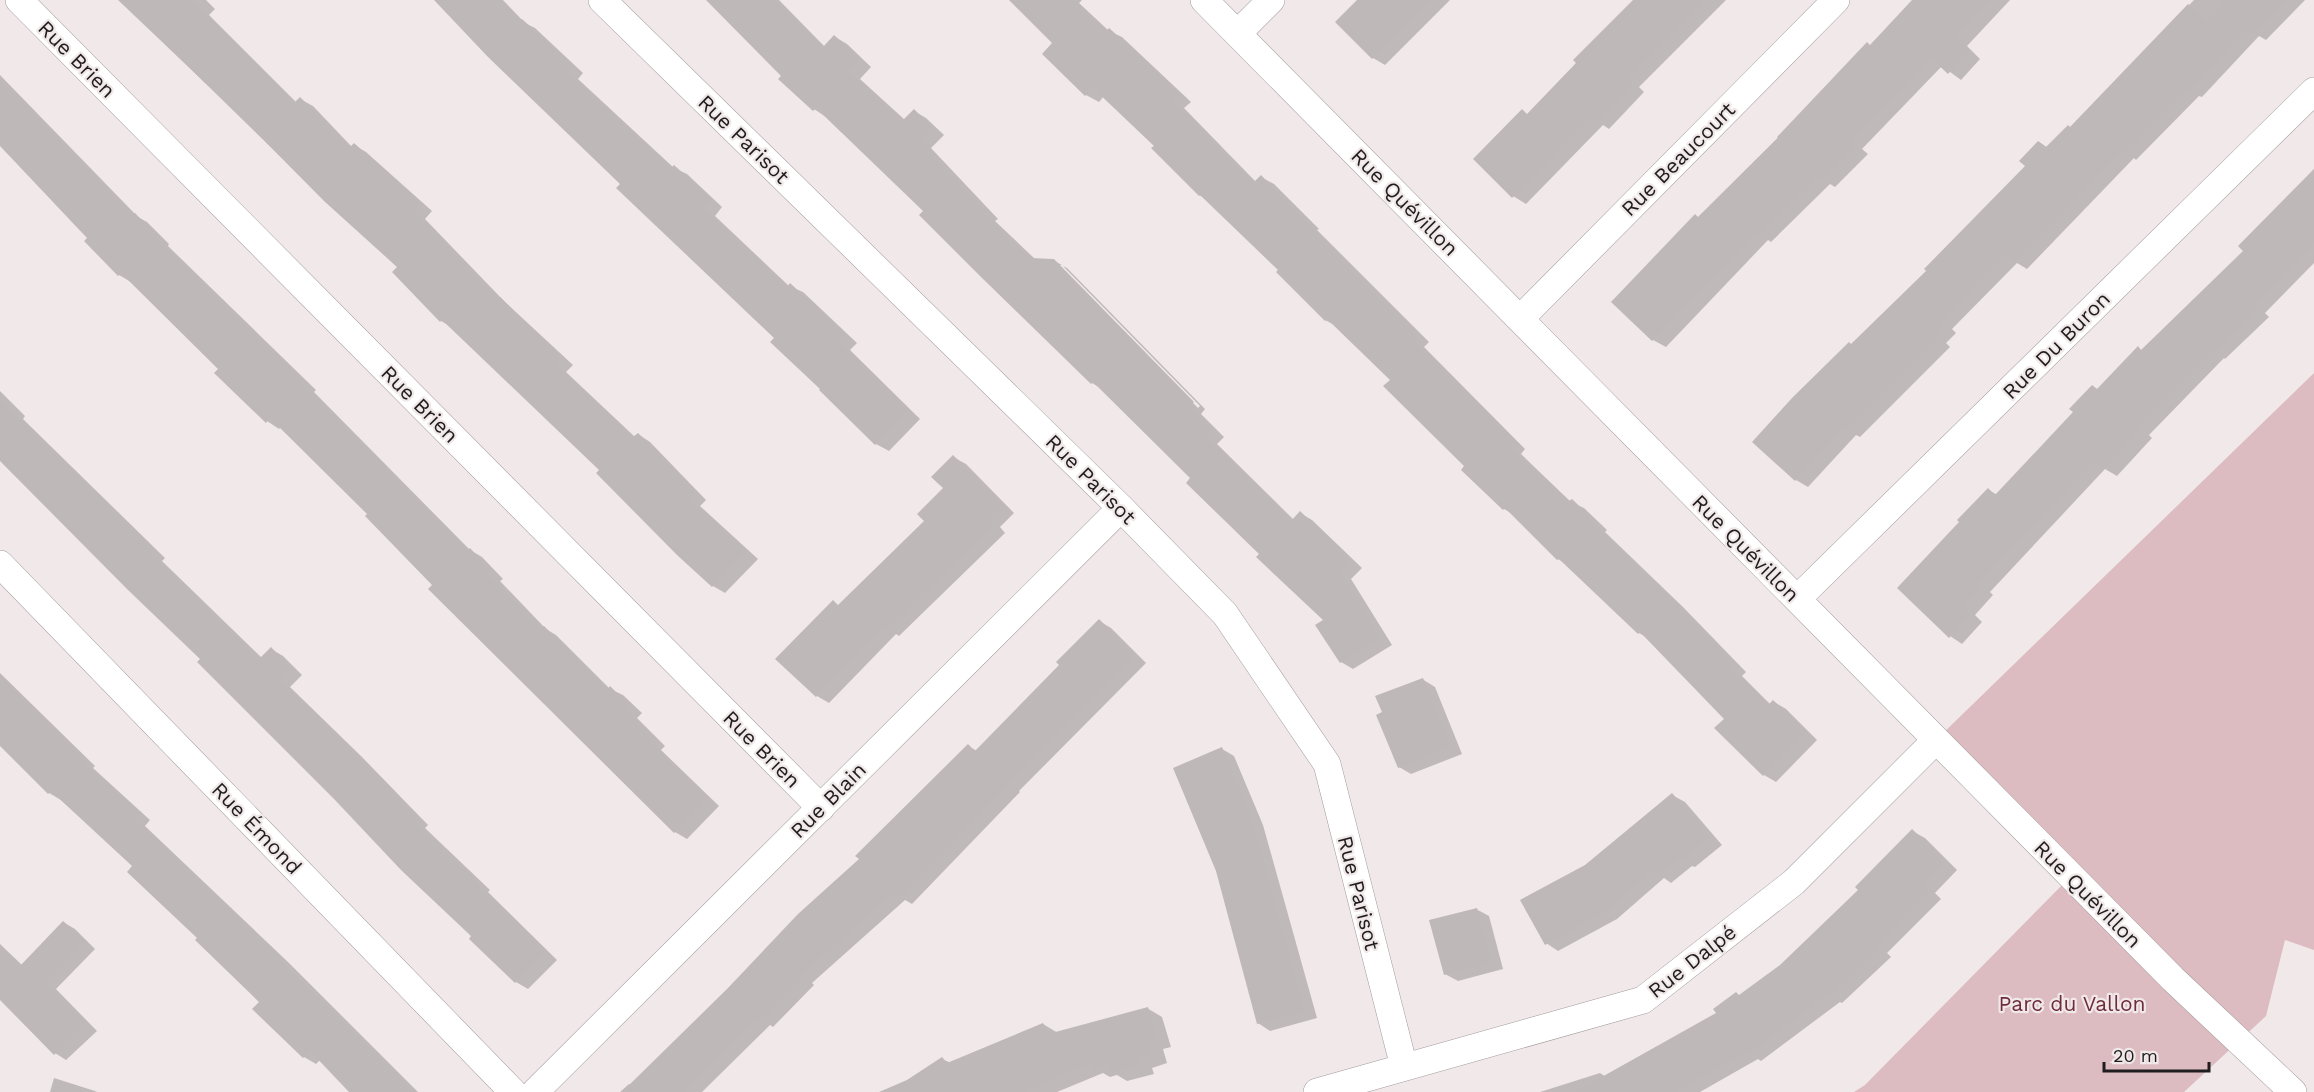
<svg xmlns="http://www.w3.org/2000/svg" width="2314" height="1092" viewBox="0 0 2314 1092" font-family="'Work Sans',sans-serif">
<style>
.green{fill:#dcbbc1}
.shadow{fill:#0003}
.building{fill:#bfb8b9}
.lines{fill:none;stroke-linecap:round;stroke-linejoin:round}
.minor-casing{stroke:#a39b9d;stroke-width:28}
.minor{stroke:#fff;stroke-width:27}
.labels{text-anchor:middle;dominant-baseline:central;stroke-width:4.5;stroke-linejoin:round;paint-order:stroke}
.street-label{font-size:21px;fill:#201d1e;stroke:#f0e8e9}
.park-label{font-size:21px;fill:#6e2c3d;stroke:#f0e8e9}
</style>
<rect width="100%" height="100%" fill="#f0e8e9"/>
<path class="green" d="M 2314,373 L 2314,950 L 2285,940 L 2266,1016 L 2184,1092 L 1854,1092 L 1865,1085 L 2071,876 L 1936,740 Z"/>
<path class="shadow" d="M 124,0 L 206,0 L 215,9 L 209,15 L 297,103 L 300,99 L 313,106 L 352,147 L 354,145 L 366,152 L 432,211 L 425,219 L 506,303 L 573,365 L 566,372 L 635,437 L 638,434 L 650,442 L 706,500 L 700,506 L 758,559 L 725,593 L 713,586 L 678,554 L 601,470 L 450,326 L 441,321 L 400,267 L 325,200 L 127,7 Z
M 436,0 L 503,0 L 525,23 L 535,28 L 583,73 L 578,79 L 674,168 L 687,174 L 722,207 L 715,216 L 789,286 L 803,292 L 857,343 L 850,350 L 920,419 L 889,451 L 876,444 L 821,390 L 822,389 L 776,338 Z
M 708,0 L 779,0 L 825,47 L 835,37 L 847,44 L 871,67 L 860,79 L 905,120 L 914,111 L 926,118 L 944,135 L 931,148 L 998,219 L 995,221 L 1035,259 L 1054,261 L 1062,265 L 1058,265 L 1198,408 L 1200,406 L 1063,266 L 1067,268 L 1205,409 L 1201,414 L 1224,437 L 1217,444 L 1294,520 L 1300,513 L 1312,520 L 1362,568 L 1351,579 L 1392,645 L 1353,669 L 1341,662 L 1325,621 L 1192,478 L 1102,389 L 1092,383 L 925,211 L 826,117 L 814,109 Z
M 1011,0 L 1082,0 L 1079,3 L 1109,31 L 1122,37 L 1191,102 L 1184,108 L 1256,182 L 1261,177 L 1274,184 L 1319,229 L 1317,230 L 1429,342 L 1424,347 L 1525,449 L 1521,454 L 1571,502 L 1584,508 L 1607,530 L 1605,532 L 1683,607 L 1746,672 L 1742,676 L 1771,705 L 1774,702 L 1786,709 L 1817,740 L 1776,782 L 1764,775 L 1726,719 L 1646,637 L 1639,633 L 1567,564 L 1558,559 L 1511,513 L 1504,509 L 1392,380 L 1338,327 L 1325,320 L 1280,270 L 1208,200 L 1199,195 L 1156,146 L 1104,96 L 1099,102 L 1086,95 L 1054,43 Z
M 1359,0 L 1450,0 L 1385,65 L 1373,58 Z
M 1635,0 L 1726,0 L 1639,87 L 1644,92 L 1609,129 L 1603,125 L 1526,204 L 1513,196 L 1522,111 L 1528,115 Z
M 1916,0 L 2010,0 L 1967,46 L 1980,59 L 1961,80 L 1942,66 L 1862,149 L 1868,154 L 1835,187 L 1830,184 L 1771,242 L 1768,240 L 1666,347 L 1653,340 L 1613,302 Z
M 2194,0 L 2305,0 L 2266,40 L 2259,36 L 2202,97 L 2199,96 L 2136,160 L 2134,158 L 2027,269 L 2017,263 L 1952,329 L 1956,333 L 1946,343 L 1950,347 L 1860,437 L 1856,435 L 1808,487 L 1796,480 L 1851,346 L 1928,271 L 2027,166 L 2039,142 L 2048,148 L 2070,128 Z
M 0,75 L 138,217 L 147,222 L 169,244 L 168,246 L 316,390 L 314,392 L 470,550 L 482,557 L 503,579 L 500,581 L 546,629 L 556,635 L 610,689 L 623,695 L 642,713 L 637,718 L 665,746 L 661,750 L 719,806 L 687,839 L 675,832 L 434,585 L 369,514 L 281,427 L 279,429 L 267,421 L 221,369 L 131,282 L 119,275 L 89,238 L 0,145 Z
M 2314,169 L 2314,263 L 2265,313 L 2269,317 L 2225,359 L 2224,358 L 2149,435 L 2152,438 L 2117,476 L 2105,469 L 1990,592 L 1993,595 L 1975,615 L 1982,622 L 1962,644 L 1950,636 L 1961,522 L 1988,490 L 1998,495 L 2098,390 L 2143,351 L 2245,251 Z
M 0,391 L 25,416 L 23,419 L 165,558 L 162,561 L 262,658 L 271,649 L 283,656 L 302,675 L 290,687 L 362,757 L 428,825 L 425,828 L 490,890 L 488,892 L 557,960 L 528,989 L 516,982 L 202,659 L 0,458 Z
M 953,457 L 966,464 L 1014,513 L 1000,527 L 1005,533 L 899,636 L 896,634 L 829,703 L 817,696 L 777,659 L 840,606 L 926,521 L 945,488 Z
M 1099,621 L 1111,628 L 1146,663 L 1019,791 L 1020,792 L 912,904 L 905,900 L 812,983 L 814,985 L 773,1027 L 770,1025 L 702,1092 L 620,1092 L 629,1084 L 632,1085 L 861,859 L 968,746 L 977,751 L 1061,665 Z
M 0,673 L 95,766 L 93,768 L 150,820 L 145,826 L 288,962 L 418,1092 L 352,1092 L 320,1060 L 316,1064 L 304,1057 L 254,1009 L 261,1002 L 134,866 L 61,800 L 49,793 L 0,744 Z
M 1422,679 L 1435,687 L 1462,754 L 1411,774 L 1399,767 Z
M 1222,749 L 1234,756 L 1263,825 L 1317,1018 L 1270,1031 L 1258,1023 L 1218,870 Z
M 1672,795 L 1685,802 L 1722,845 L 1695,867 L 1692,866 L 1671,883 L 1664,878 L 1617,919 L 1558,951 L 1546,943 L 1586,867 Z
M 1912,831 L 1925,838 L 1957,870 L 1935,893 L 1941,899 L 1887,953 L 1891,957 L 1842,1003 L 1840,1002 L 1761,1061 L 1758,1059 L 1700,1092 L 1540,1092 L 1600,1073 L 1606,1077 L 1719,1014 L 1781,966 L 1861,890 Z
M 1476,909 L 1489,916 L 1503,969 L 1458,981 L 1445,974 Z
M 63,922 L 75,929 L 95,949 L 56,989 L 97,1031 L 66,1060 L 55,1053 L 0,998 L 0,944 L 22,965 Z
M 1147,1008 L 1162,1017 L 1171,1047 L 1163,1049 L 1167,1063 L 1152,1068 L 1154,1074 L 1127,1081 L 1117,1075 L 1110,1077 L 1103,1073 L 1057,1092 L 918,1092 L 942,1059 L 951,1063 L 1043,1024 L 1058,1033 Z
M 54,1078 L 95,1091 L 97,1092 L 50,1092 Z"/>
<path class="building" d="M 118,0 L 190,0 L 294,103 L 300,97 L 350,147 L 354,143 L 421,203 L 414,211 L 498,299 L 500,297 L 561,357 L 555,364 L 633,437 L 638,433 L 695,492 L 689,498 L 746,551 L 712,587 L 677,555 L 596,473 L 599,470 L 442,320 L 440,322 L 392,272 L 397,267 L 324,201 L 237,113 Z
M 434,0 L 500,0 L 520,21 L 522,19 L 572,65 L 566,71 L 671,168 L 674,165 L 711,199 L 703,208 L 787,287 L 790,283 L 846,335 L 838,342 L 909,411 L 875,445 L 819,390 L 820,389 L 770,342 L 774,338 L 616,188 L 620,184 L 487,56 Z
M 706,0 L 775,0 L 823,47 L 834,35 L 860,59 L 848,71 L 902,121 L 914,109 L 932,128 L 920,141 L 935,155 L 933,157 L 986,211 L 984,214 L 1030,258 L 1054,259 L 1194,402 L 1190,406 L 1213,429 L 1205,436 L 1291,521 L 1300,511 L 1350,560 L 1339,571 L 1381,638 L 1340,663 L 1315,625 L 1323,620 L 1256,557 L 1259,554 L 1186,483 L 1190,478 L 1093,382 L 1091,384 L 980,276 L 919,215 L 923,211 L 816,108 L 813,111 L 778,79 L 781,76 Z
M 1009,0 L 1073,0 L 1106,31 L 1109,28 L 1140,56 L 1179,94 L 1173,101 L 1253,183 L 1261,175 L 1368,286 L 1418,334 L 1413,339 L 1514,441 L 1509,446 L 1558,492 L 1569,501 L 1572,499 L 1596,522 L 1594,524 L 1671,598 L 1735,664 L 1730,668 L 1768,705 L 1773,700 L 1806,732 L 1763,776 L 1714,728 L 1724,719 L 1640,632 L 1638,634 L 1559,559 L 1557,560 L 1505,508 L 1503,510 L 1461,470 L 1464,466 L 1383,386 L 1390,380 L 1327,319 L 1325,321 L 1276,272 L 1278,270 L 1200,195 L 1199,196 L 1151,148 L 1154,146 L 1093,88 L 1085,96 L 1042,54 L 1052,43 Z
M 1357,0 L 1431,0 L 1372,59 L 1335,22 Z
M 1633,0 L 1707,0 L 1627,79 L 1633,84 L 1595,123 L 1590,118 L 1512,198 L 1473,159 L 1522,109 L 1527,114 L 1576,63 L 1573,60 Z
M 1912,0 L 1991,0 L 1955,38 L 1969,51 L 1948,74 L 1931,58 L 1851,141 L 1856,146 L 1822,181 L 1818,177 L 1758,236 L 1755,234 L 1652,341 L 1611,302 L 1695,214 L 1698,217 L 1778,138 L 1777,137 L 1867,42 L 1870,45 Z
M 2218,0 L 2286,0 L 2253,34 L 2247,29 L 2189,91 L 2187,89 L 2123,154 L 2121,152 L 2014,263 L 2006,254 L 1941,321 L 1945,325 L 1934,335 L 1938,339 L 1846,431 L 1843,429 L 1795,481 L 1752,442 L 1792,398 L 1849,342 L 1851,344 L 1926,271 L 1924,269 L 2025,166 L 2019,161 L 2038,141 L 2046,147 L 2068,125 L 2070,127 L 2188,4 L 2207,21 L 2223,5 Z
M 0,79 L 132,215 L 135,213 L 157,236 L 156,238 L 304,382 L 302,384 L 467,551 L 470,548 L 491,571 L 488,574 L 541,628 L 544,626 L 607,690 L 610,686 L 630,706 L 626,710 L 654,738 L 650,742 L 708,799 L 674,833 L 428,589 L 432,585 L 365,516 L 367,514 L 270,418 L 266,423 L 214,373 L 218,369 L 121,273 L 118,276 L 84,241 L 87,238 L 0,146 Z
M 2314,169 L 2314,243 L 2254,305 L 2257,309 L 2212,353 L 2211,352 L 2137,427 L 2140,430 L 2103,470 L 2094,461 L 1978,584 L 1982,587 L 1963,607 L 1971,614 L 1949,638 L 1897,588 L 1959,522 L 1957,520 L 1988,488 L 1995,495 L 2073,412 L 2069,409 L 2092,385 L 2097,389 L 2138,346 L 2141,350 L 2243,251 L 2238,246 Z
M 0,400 L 154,550 L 150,553 L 259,659 L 271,647 L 290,667 L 279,679 L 350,748 L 417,817 L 413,820 L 478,882 L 476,884 L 546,952 L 515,983 L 469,939 L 471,936 L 401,870 L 335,800 L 197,662 L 200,659 L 128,590 L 0,461 Z
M 953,455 L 1003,505 L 988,519 L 994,525 L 886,630 L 883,627 L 816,697 L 775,659 L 833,600 L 838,605 L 924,521 L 917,514 L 943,488 L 931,477 Z
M 1099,619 L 1135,655 L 1007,783 L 1009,784 L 899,898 L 893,893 L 801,975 L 803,977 L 760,1021 L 757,1019 L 683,1092 L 622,1092 L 727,989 L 798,914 L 859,859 L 855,856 L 968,744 L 975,751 L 1059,665 L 1056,662 Z
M 0,675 L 83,758 L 82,760 L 139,812 L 134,818 L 277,954 L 276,956 L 415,1092 L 349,1092 L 310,1051 L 303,1058 L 252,1009 L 259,1002 L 195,940 L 197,938 L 127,872 L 132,866 L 51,791 L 48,794 L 0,746 Z
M 1423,678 L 1451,747 L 1398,768 L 1376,715 L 1382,712 L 1375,696 Z
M 1222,747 L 1251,816 L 1305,1012 L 1257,1024 L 1216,871 L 1173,768 Z
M 1672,793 L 1710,837 L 1682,861 L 1679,859 L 1658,877 L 1653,871 L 1605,912 L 1545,945 L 1520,900 L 1585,865 Z
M 1912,829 L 1946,862 L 1923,885 L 1929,891 L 1876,946 L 1880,949 L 1829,997 L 1827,995 L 1747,1055 L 1746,1053 L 1675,1092 L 1575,1092 L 1716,1013 L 1713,1009 L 1736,992 L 1739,995 L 1780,965 L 1858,890 L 1855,887 Z
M 1477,908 L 1491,963 L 1444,975 L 1429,920 Z
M 63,921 L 85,941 L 46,982 L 86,1023 L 54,1055 L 0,1000 L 0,947 L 20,966 Z
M 1148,1007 L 1156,1038 L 1148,1040 L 1152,1055 L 1138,1059 L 1140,1065 L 1111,1073 L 1108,1065 L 1094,1069 L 1092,1063 L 1023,1092 L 879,1092 L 907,1080 L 942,1057 L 947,1063 L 1043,1023 L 1048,1034 Z"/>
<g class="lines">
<defs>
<path id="minor" d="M 19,0 L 821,808
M 602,0 L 1121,508 L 1225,614 L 1327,764 L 1404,1067
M 1204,0 L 2173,979 L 2293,1092
M 1238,33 L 1271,0
M 1520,319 L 1836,0
M 0,564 L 513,1092
M 1797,599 L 2314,91
M 535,1092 L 1121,508
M 1317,1092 L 1643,1000 L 1794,882 L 1936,740"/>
</defs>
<use href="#minor" class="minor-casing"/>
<use href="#minor" class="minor"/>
</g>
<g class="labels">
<g class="street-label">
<text transform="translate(77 59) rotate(45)">Rue Brien</text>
<text transform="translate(744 139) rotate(44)">Rue Parisot</text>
<text transform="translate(1678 159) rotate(-45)">Rue Beaucourt</text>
<text transform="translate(1405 202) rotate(45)">Rue Quévillon</text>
<text transform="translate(2056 345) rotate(-45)">Rue Du Buron</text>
<text transform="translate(420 404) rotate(45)">Rue Brien</text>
<text transform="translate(1091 479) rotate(45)">Rue Parisot</text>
<text transform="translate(1746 548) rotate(45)">Rue Quévillon</text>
<text transform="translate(762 749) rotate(45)">Rue Brien</text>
<text transform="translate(828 800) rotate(-45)">Rue Blain</text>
<text transform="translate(257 828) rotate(46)">Rue Émond</text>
<text transform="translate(1359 893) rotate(76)">Rue Parisot</text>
<text transform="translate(2088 894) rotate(45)">Rue Quévillon</text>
<text transform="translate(1692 961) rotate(-38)">Rue Dalpé</text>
</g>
<g class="park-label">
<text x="2072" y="1003">Parc du Vallon</text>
</g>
</g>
<path d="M2104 1062v9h105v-9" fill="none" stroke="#201d1e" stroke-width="3"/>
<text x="2113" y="1062" font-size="18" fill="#201d1e" stroke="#f0e8e9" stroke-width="4.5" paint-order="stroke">20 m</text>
</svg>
